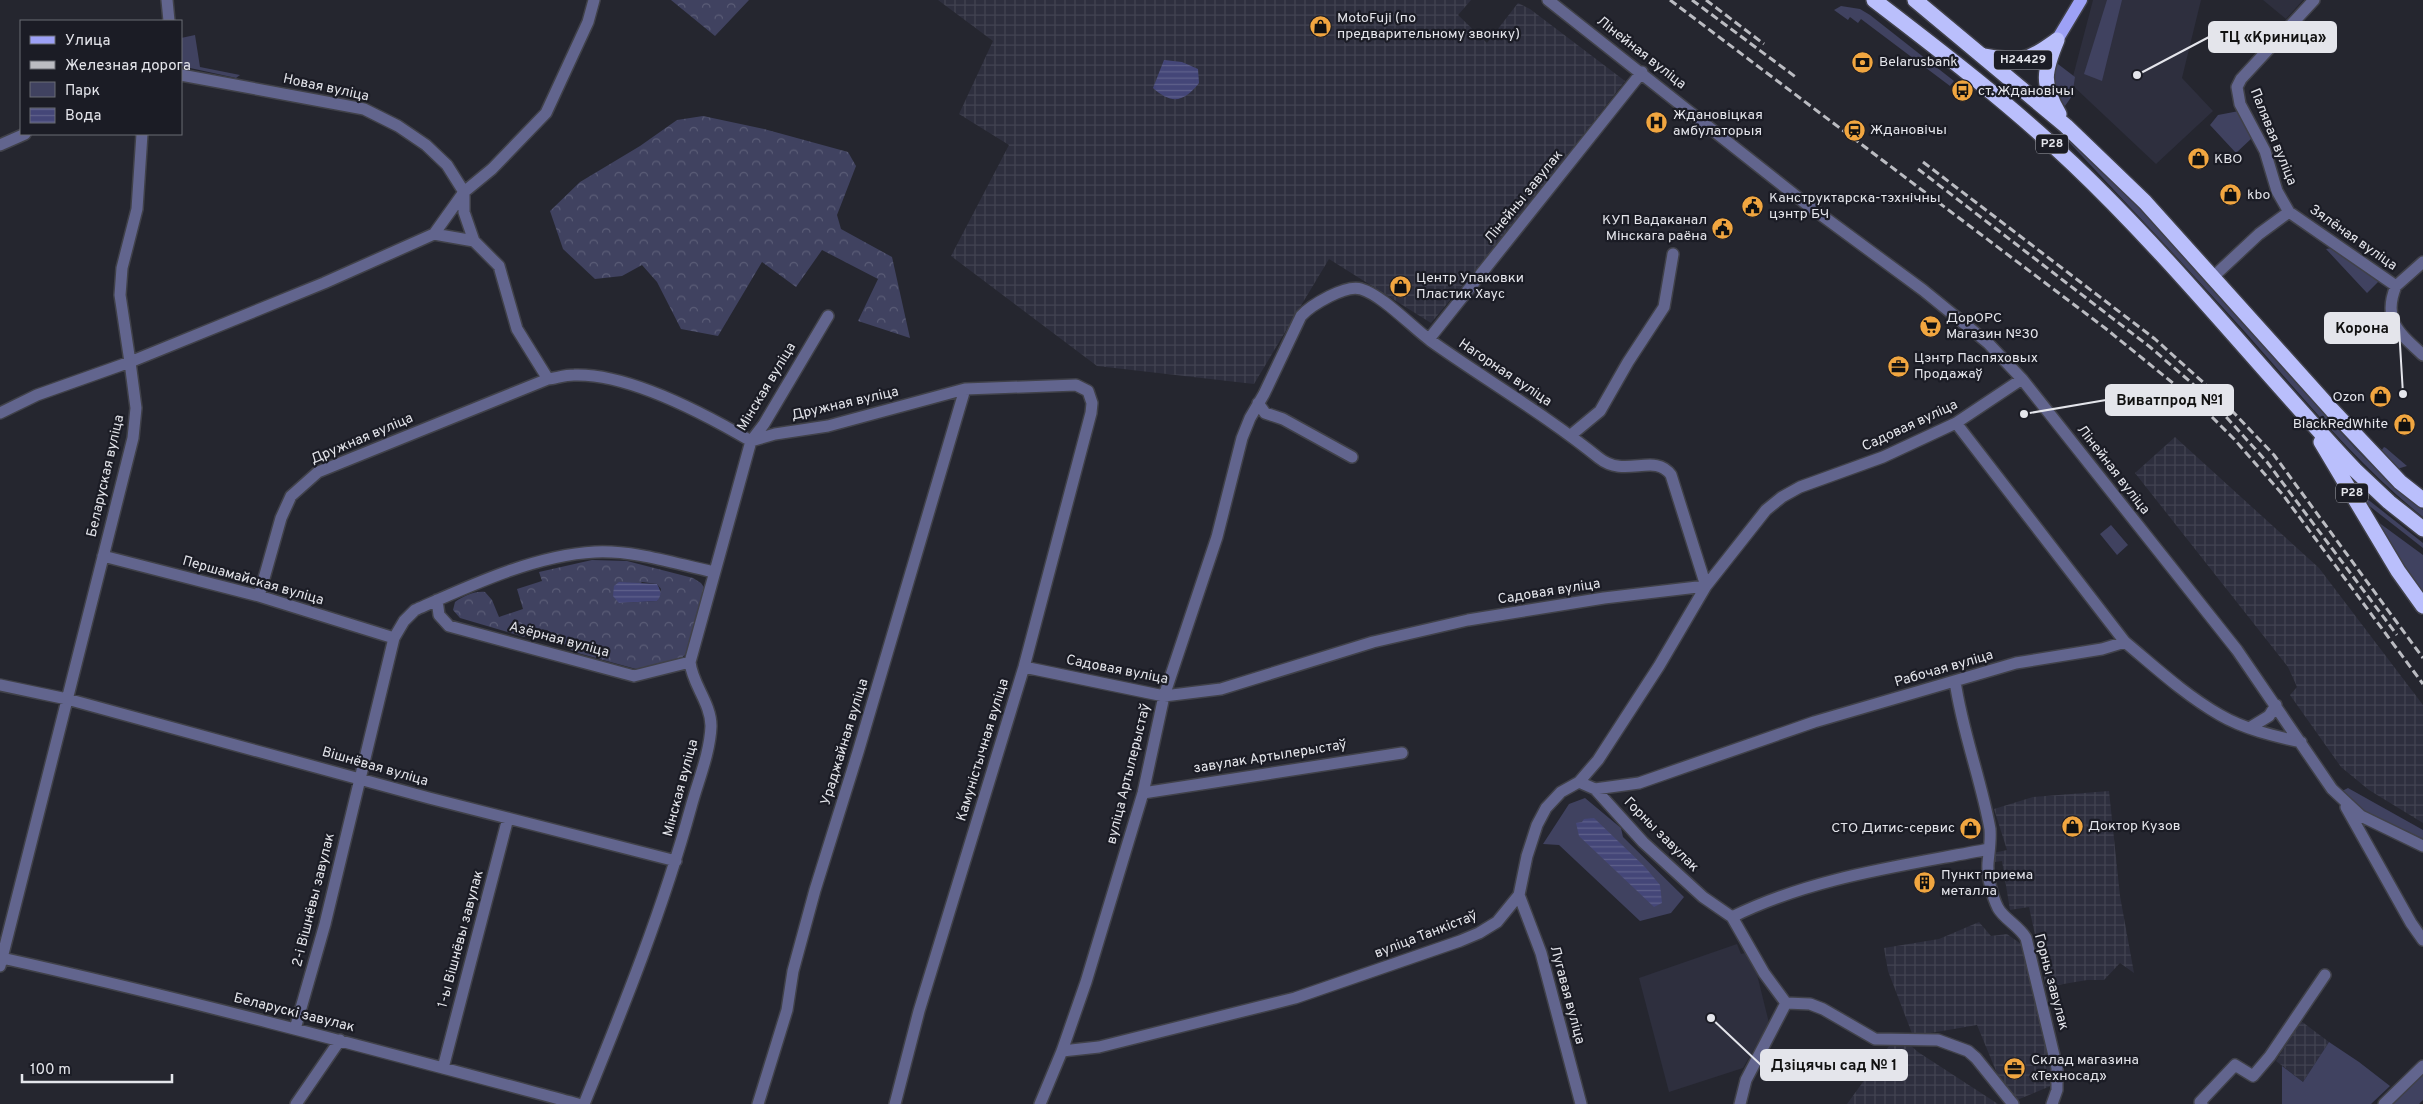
<svg xmlns="http://www.w3.org/2000/svg" width="2423" height="1104" viewBox="0 0 2423 1104" font-family="Overpass,sans-serif">
<style>
.built{fill:#2e2f3e}
.industrial{fill:url(#industrial-grid)}
.green{fill:#404260}
.forest{fill:url(#forest-crowns);fill-rule:evenodd}
.water{fill:url(#water-rules)}
.lines{fill:none;stroke-linecap:round;stroke-linejoin:round}
.minor-casing{stroke:#404149;stroke-width:14}
.major-casing{stroke:#404149;stroke-width:15}
.highway-casing{stroke:#404149;stroke-width:18}
.minor{stroke:#62658e;stroke-width:11}
.major{stroke:#9da1f6;stroke-width:12}
.highway{stroke:#babffc;stroke-width:15}
.rail{stroke:#bbbcc2;stroke-width:3;stroke-dasharray:8 4;stroke-linecap:butt}
.labels{text-anchor:middle;dominant-baseline:central;stroke-width:4.5;stroke-linejoin:round;paint-order:stroke}
.shield{fill:#1b1c25;stroke:#a8a9b0;stroke-width:1}
.shield-label{font-size:12px;font-weight:bold;fill:#e4e5eb}
.poi-label{font-size:14px;fill:#e4e5eb;stroke:#1b1c25;text-anchor:start}
.street-label{font-size:14px;fill:#e4e5eb;stroke:#1b1c25}
.leader{fill:none;stroke:#e4e5eb;stroke-width:2}
.callout-dot{fill:#e4e5eb;stroke:#1b1c25;stroke-width:2}
.callout{fill:#e4e5eb;stroke:#e4e5eb;stroke-width:2}
.callout-label{font-size:15px;text-anchor:middle;font-weight:bold;fill:#111}
</style>
<defs>
<pattern id="industrial-grid" width="8" height="8" patternUnits="userSpaceOnUse" patternTransform="scale(1.25)"><rect width="8" height="8" fill="#2e2f3e"/><path d="M0 4h8M4 0v8" fill="none" stroke="#424351"/></pattern>
<pattern id="forest-crowns" width="20" height="18" patternUnits="userSpaceOnUse" patternTransform="scale(1.25)"><rect width="20" height="18" fill="#404260"/><path d="M2 6a3 3 0 1 1 6 0M12 15a3 3 0 1 1 6 0" fill="none" stroke="#5b5d77"/></pattern>
<pattern id="water-rules" width="6" height="5" patternUnits="userSpaceOnUse" patternTransform="scale(1.25)"><rect width="6" height="5" fill="#444678"/><path d="M0 2.5h6" fill="none" stroke="#5f618b"/></pattern>
</defs>
<rect width="100%" height="100%" fill="#25262f"/>
<path class="built" d="M 2093,0 L 2201,0 L 2182,78 L 2213,111 L 2156,164 L 2071,84 Z
M 2263,0 L 2303,0 L 2286,19 Z
M 1737,944 L 1741,954 L 1745,953 L 1753,958 L 1769,1023 L 1743,1068 L 1669,1092 L 1639,978 Z"/>
<path class="industrial" d="M 938,0 L 1471,0 L 1458,15 L 1487,43 L 1518,3 L 1530,9 L 1625,81 L 1517,220 L 1431,323 L 1329,259 L 1254,384 L 1097,366 L 951,256 L 1009,145 L 959,114 L 993,41 Z
M 2175,437 L 2319,568 L 2423,705 L 2423,823 L 2369,790 L 2341,767 L 2290,695 L 2297,687 L 2288,667 L 2135,473 Z
M 2109,791 L 2120,896 L 2134,973 L 2120,963 L 2104,980 L 2087,980 L 2046,987 L 2029,907 L 2010,910 L 2002,861 L 1995,862 L 1993,853 L 2007,850 L 1994,809 L 2033,797 Z
M 1979,922 L 1991,936 L 2007,934 L 2021,944 L 2052,1074 L 2053,1085 L 2017,1100 L 2001,1083 L 1977,1025 L 1913,1036 L 1888,971 L 1884,948 L 1939,939 Z
M 2301,1021 L 2329,1042 L 2303,1082 L 2276,1061 Z
M 1910,1045 L 1918,1052 L 1998,1104 L 1847,1104 L 1889,1046 Z"/>
<path class="green" d="M 2107,0 L 2122,0 L 2102,81 L 2084,74 Z
M 1841,6 L 1860,9 L 1870,15 L 1954,81 L 1950,86 L 1861,19 L 1858,23 L 1850,17 L 1848,20 L 1834,10 Z
M 195,35 L 200,67 L 240,75 L 236,78 L 181,66 L 181,38 Z
M 2054,61 L 2075,77 L 2072,96 L 2065,106 C 2048,91 2052,81 2054,61 Z
M 2239,111 L 2252,138 L 2236,153 L 2210,125 L 2218,115 Z
M 2051,116 L 2181,251 L 2355,448 L 2391,484 L 2423,510 L 2423,517 C 2356,464 2302,396 2245,332 C 2182,262 2117,193 2052,124 Z
M 2331,248 L 2379,281 L 2367,293 L 2326,249 Z
M 2384,447 L 2386,448 L 2407,466 L 2397,469 L 2381,451 Z
M 2366,498 L 2423,543 L 2423,548 L 2363,501 Z
M 2378,522 L 2423,555 L 2423,592 L 2404,566 Z
M 2111,525 L 2128,545 L 2117,555 L 2100,534 Z
M 2348,788 L 2423,830 L 2423,842 L 2357,807 L 2342,791 Z
M 1585,798 L 1621,828 L 1623,837 L 1684,897 L 1671,913 L 1640,921 L 1559,845 L 1543,844 L 1569,804 Z
M 2329,1042 L 2359,1062 L 2390,1086 L 2371,1104 L 2282,1104 L 2282,1066 L 2303,1082 Z
M 2423,1072 L 2423,1100 L 2419,1104 L 2390,1104 Z"/>
<path class="forest" d="M 671,0 L 749,0 L 715,36 Z
M 703,116 L 764,129 L 848,152 L 856,166 L 837,215 L 841,229 L 892,257 L 910,338 L 858,321 L 878,279 L 822,250 L 796,287 L 762,262 L 718,336 L 681,329 L 657,282 L 642,265 L 622,276 L 595,279 L 563,249 L 550,211 L 580,182 L 640,146 L 677,120 Z
M 592,560 L 627,561 L 693,578 L 701,583 L 706,590 L 688,653 L 681,658 L 636,669 L 574,652 L 547,630 L 536,629 L 524,637 L 460,618 L 453,610 L 455,602 C 464,596 474,591 485,592 L 492,600 L 499,617 L 523,609 L 517,589 L 542,581 L 539,572 ZM 642,582 L 657,584 L 661,589 L 657,601 L 619,603 Z"/>
<path class="water" d="M 1164,60 L 1182,62 L 1198,69 L 1199,83 C 1184,102 1172,105 1153,88 Z
M 619,582 L 657,584 C 661,591 662,595 657,601 L 619,603 L 613,596 L 614,586 Z
M 1594,818 L 1645,867 L 1660,885 L 1662,903 L 1654,907 L 1579,836 L 1576,823 L 1582,822 L 1584,819 Z"/>
<g class="lines">
<defs>
<path id="minor" d="M 167,0 L 169,21
M 1548,0 L 1805,203 L 1923,290 L 1988,343 L 2022,379 L 2237,650 L 2332,789 L 2361,816 L 2423,846
M 181,75 L 364,109 L 398,126 L 426,145 L 447,165 L 464,192
M 0,145 L 25,134
M 464,192 L 464,212 L 474,241
M 2289,212 L 2396,286 L 2423,262
M 434,234 L 474,241 L 499,266 L 517,329 L 548,379 C 556,378 565,375 574,375 C 628,373 705,414 751,441 L 775,434 L 828,426 L 965,389 L 1076,385 L 1088,391 L 1092,403 L 1091,413 L 1024,667 L 919,1011 L 895,1104
M 2213,277 L 2259,234 L 2289,212 L 2277,191 L 2265,151 L 2240,104 L 2237,87 L 2241,79 L 2314,0
M 2396,286 C 2382,320 2399,333 2423,355
M 1429,339 L 1642,72
M 1258,403 L 1265,413 L 1283,419 L 1352,457
M 0,413 L 37,395 L 130,362 L 120,295 L 122,268 L 137,209 L 142,134
M 1956,423 L 2125,642
M 1571,435 L 1600,411 L 1628,362 L 1664,307 L 1673,254
M 103,556 L 259,596 L 394,638
M 259,596 L 281,518 L 291,496 L 318,472 L 548,379
M 437,600 L 439,615 L 449,626 L 634,676 L 690,662
M 1024,667 L 1164,696 L 1221,689 L 1373,642 L 1468,620 L 1604,598 L 1706,586
M 1955,681 C 1962,731 1981,779 1990,829 C 1991,840 1989,852 1988,863 C 1987,876 1992,896 1998,908 C 2004,919 2019,926 2026,938 L 2057,1068 L 2057,1090 L 2052,1104
M 0,685 L 67,699 L 429,798 L 676,861
M 2251,727 L 2269,716 L 2276,705
M 1579,782 L 1595,789 L 1639,783 L 1814,722 L 2016,663 L 2102,649 L 2125,642 C 2155,667 2185,695 2220,715 C 2244,729 2274,736 2301,742
M 1595,789 L 1643,842 L 1703,897 L 1732,917 L 1764,973 L 1786,1003
M 1143,793 L 1402,753
M 2346,807 L 2411,923 L 2423,940
M 1519,895 L 1541,953 L 1581,1104
M 1732,917 C 1813,877 1902,866 1989,849
M 2,958 C 195,1001 387,1053 578,1104
M 0,966 L 133,438 L 136,408 L 130,362 L 324,283 L 434,234 L 464,192 L 492,169 L 546,113 L 588,22 L 594,0
M 1786,1003 L 1810,1004 L 1823,1009 L 1875,1039 L 1938,1040 L 1968,1051 L 1976,1058 L 2013,1104
M 295,1029 L 325,924 L 394,638 L 404,621 L 415,610 C 469,586 535,555 595,552 C 635,550 676,564 714,572
M 1062,1051 L 1099,1047 L 1295,998 L 1460,941 L 1479,933 L 1497,922 L 1519,895 L 1527,856 L 1537,825 L 1546,808 L 1561,792 L 1579,782 L 1598,760 L 1659,666 L 1706,586 L 1766,510 L 1782,497 L 1800,487 L 1883,457 L 1956,423 L 2022,379
M 443,1068 L 508,818
M 296,1104 L 340,1040
M 584,1104 C 624,1006 663,909 691,807 C 698,781 710,753 711,726 C 711,703 692,684 690,662 L 751,441 L 764,424 L 828,316
M 758,1104 L 787,1010 L 793,971 L 815,890 L 858,752 L 965,389
M 1040,1104 L 1062,1051 L 1086,982 L 1143,793 L 1164,696 L 1217,537 L 1242,438 L 1250,418 L 1264,394 L 1301,316 C 1311,305 1346,284 1361,289 C 1382,295 1412,327 1431,341 C 1486,380 1546,415 1599,458 C 1625,479 1655,452 1671,475 L 1706,586
M 1740,1104 L 1746,1080 L 1786,1003
M 2202,1104 L 2200,1102 L 2235,1065 L 2253,1076 L 2270,1056 L 2325,975
M 2384,1104 L 2423,1066"/>
<path id="major" d="M 2057,40 L 2081,0"/>
<path id="highway" d="M 1874,0 C 1942,52 2011,105 2073,164 C 2173,259 2260,369 2355,470 L 2389,502 L 2423,529
M 1915,0 L 2066,126 L 2145,202 L 2332,410 L 2400,482 L 2423,500
M 2057,40 C 2044,71 2041,84 2059,114
M 1985,56 C 2022,63 2026,62 2057,40
M 2321,442 L 2398,571 L 2423,606"/>
</defs>
<use href="#minor" class="minor-casing"/>
<use href="#major" class="major-casing"/>
<use href="#highway" class="highway-casing"/>
<use href="#minor" class="minor"/>
<use href="#major" class="major"/>
<use href="#highway" class="highway"/>
<path class="rail" d="M 1670,0 L 2105,328 L 2200,405 L 2234,439 L 2283,495 L 2423,684
M 1692,0 L 1797,78
M 1706,0 L 1764,44
M 1923,162 L 2155,339 L 2215,393 L 2274,455 L 2423,658
M 1918,169 L 2150,347 L 2209,398 L 2267,462 L 2397,635"/>
</g>
<defs>
<symbol id="shop-disc" viewBox="-11 -11 22 22"><circle r="9.5" fill="#f1a640" stroke="#1b1c25"/><path d="M-5-2.5h2.3a2.7 3.5 0 0 1 5.4 0H5L5.5 6h-11ZM-1.5-2.5h3a1.5 2.3 0 0 0-3 0Z" fill="#111"/></symbol>
<symbol id="bank-disc" viewBox="-11 -11 22 22"><circle r="9.5" fill="#f1a640" stroke="#1b1c25"/><path d="M-6-4H6V4H-6ZM0-2.3a2.3 2.3 0 1 0 0 4.6a2.3 2.3 0 1 0 0-4.6Z" fill="#111"/></symbol>
<symbol id="bus-disc" viewBox="-11 -11 22 22"><circle r="9.5" fill="#f1a640" stroke="#1b1c25"/><path d="M-5-6H5V4H4V6H2V4H-2V6H-4V4H-5ZM-3.5-4V0h7V-4ZM-3.5 1.2v1.5H-2V1.2ZM2 1.2v1.5H3.5V1.2Z" fill="#111"/></symbol>
<symbol id="hospital-disc" viewBox="-11 -11 22 22"><circle r="9.5" fill="#f1a640" stroke="#1b1c25"/><path d="M-5-5h3v3.5h4V-5h3V5h-3V1.5h-4V5h-3Z" fill="#111"/></symbol>
<symbol id="station-disc" viewBox="-11 -11 22 22"><circle r="9.5" fill="#f1a640" stroke="#1b1c25"/><path d="M-3-6H3Q5-6 5-4V2Q5 4 3 4L4.5 6H3L1.5 4h-3L-3 6H-4.5L-3 4Q-5 4-5 2V-4Q-5-6-3-6ZM-3.5-4v3h7v-3ZM-3.5 1v1.5H-2V1ZM2 1v1.5H3.5V1Z" fill="#111"/></symbol>
<symbol id="civic-disc" viewBox="-11 -11 22 22"><circle r="9.5" fill="#f1a640" stroke="#1b1c25"/><path d="M-.6-6.5H3V-4.5H.6V-3L4-1V1h2V6H-6V1h2V-1L-.6-3ZM-1.2 2.5V6h2.4V2.5Z" fill="#111"/></symbol>
<symbol id="supermarket-disc" viewBox="-11 -11 22 22"><circle r="9.5" fill="#f1a640" stroke="#1b1c25"/><path d="M-6-5.5h2.5l.6 2H6L4.5 2H-2.5L-4.4-4H-6ZM-1.5 3.2a1.3 1.3 0 1 0 .1 0ZM3 3.2a1.3 1.3 0 1 0 .1 0Z" fill="#111"/></symbol>
<symbol id="office-disc" viewBox="-11 -11 22 22"><circle r="9.5" fill="#f1a640" stroke="#1b1c25"/><path d="M-6-3h4V-5.5h4V-3h4V5H-6ZM-1-4.5V-3h2v-1.5ZM-6 0V1H6V0Z" fill="#111"/></symbol>
<symbol id="building-disc" viewBox="-11 -11 22 22"><circle r="9.5" fill="#f1a640" stroke="#1b1c25"/><path d="M-4-6H4V6H1V3H-1V6H-4ZM-2.5-4.3h1.7v1.8h-1.7ZM.8-4.3h1.7v1.8H.8ZM-2.5-1h1.7V.8h-1.7ZM.8-1h1.7V.8H.8Z" fill="#111"/></symbol>
</defs>
<g fill-rule="evenodd">
<use href="#shop-disc" x="1308" y="14" width="25" height="25"/>
<use href="#bank-disc" x="1850" y="50" width="25" height="25"/>
<use href="#bus-disc" x="1950" y="78" width="25" height="25"/>
<use href="#hospital-disc" x="1644" y="110" width="25" height="25"/>
<use href="#station-disc" x="1842" y="118" width="25" height="25"/>
<use href="#shop-disc" x="2186" y="146" width="25" height="25"/>
<use href="#shop-disc" x="2218" y="182" width="25" height="25"/>
<use href="#civic-disc" x="1740" y="194" width="25" height="25"/>
<use href="#civic-disc" x="1710" y="216" width="25" height="25"/>
<use href="#shop-disc" x="1388" y="274" width="25" height="25"/>
<use href="#supermarket-disc" x="1918" y="314" width="25" height="25"/>
<use href="#office-disc" x="1886" y="354" width="25" height="25"/>
<use href="#shop-disc" x="2368" y="384" width="25" height="25"/>
<use href="#shop-disc" x="2392" y="412" width="25" height="25"/>
<use href="#shop-disc" x="2060" y="814" width="25" height="25"/>
<use href="#shop-disc" x="1958" y="816" width="25" height="25"/>
<use href="#building-disc" x="1912" y="870" width="25" height="25"/>
<use href="#office-disc" x="2002" y="1056" width="25" height="25"/>
</g>
<g class="labels">
<g class="shield">
<rect x="1994" y="50.5" width="58" height="19" rx="4"/>
<rect x="2036" y="134.5" width="32" height="19" rx="4"/>
<rect x="2336" y="483.5" width="32" height="19" rx="4"/>
</g>
<g class="shield-label">
<text x="2023" y="60">Н24429</text>
<text x="2052" y="144">Р28</text>
<text x="2352" y="493">Р28</text>
</g>
<g class="poi-label">
<text x="1337" y="18">MotoFuji (по<tspan x="1337" dy="16">предварительному звонку)</tspan></text>
<text x="1879" y="62">Belarusbank</text>
<text x="1978" y="91">ст. Ждановічы</text>
<text x="1673" y="115">Ждановіцкая<tspan x="1673" dy="16">амбулаторыя</tspan></text>
<text x="1870" y="130">Ждановічы</text>
<text x="2214" y="159">КВО</text>
<text x="2247" y="195">kbo</text>
<text x="1769" y="198">Канструктарска-тэхнічны<tspan x="1769" dy="16">цэнтр БЧ</tspan></text>
<text x="1707" y="220" text-anchor="end">КУП Вадаканал<tspan x="1707" dy="16">Мінскага раёна</tspan></text>
<text x="1416" y="278">Центр Упаковки<tspan x="1416" dy="16">Пластик Хаус</tspan></text>
<text x="1946" y="318">ДорОРС<tspan x="1946" dy="16">Магазин №30</tspan></text>
<text x="1914" y="358">Цэнтр Паспяховых<tspan x="1914" dy="16">Продажаў</tspan></text>
<text x="2365" y="397" text-anchor="end">Ozon</text>
<text x="2388" y="424" text-anchor="end">BlackRedWhite</text>
<text x="2088" y="826">Доктор Кузов</text>
<text x="1955" y="828" text-anchor="end">СТО Дитис-сервис</text>
<text x="1941" y="875">Пункт приема<tspan x="1941" dy="16">металла</tspan></text>
<text x="2031" y="1060">Склад магазина<tspan x="2031" dy="16">«Техносад»</tspan></text>
</g>
<g class="street-label">
<text transform="translate(1641 53) rotate(38)">Лінейная вуліца</text>
<text transform="translate(326 88) rotate(12)">Новая вуліца</text>
<text transform="translate(2273 137) rotate(68)">Палявая вуліца</text>
<text transform="translate(1524 197) rotate(-51)">Лінейны завулак</text>
<text transform="translate(2353 238) rotate(35)">Зялёная вуліца</text>
<text transform="translate(1505 373) rotate(34)">Нагорная вуліца</text>
<text transform="translate(767 387) rotate(-59)">Мінская вуліца</text>
<text transform="translate(845 404) rotate(-13)">Дружная вуліца</text>
<text transform="translate(1910 426) rotate(-25)">Садовая вуліца</text>
<text transform="translate(362 439) rotate(-23)">Дружная вуліца</text>
<text transform="translate(2113 470) rotate(52)">Лінейная вуліца</text>
<text transform="translate(106 476) rotate(-77)">Беларуская вуліца</text>
<text transform="translate(253 581) rotate(16)">Першамайская вуліца</text>
<text transform="translate(1549 592) rotate(-9)">Садовая вуліца</text>
<text transform="translate(559 640) rotate(15)">Азёрная вуліца</text>
<text transform="translate(1944 669) rotate(-16)">Рабочая вуліца</text>
<text transform="translate(1117 670) rotate(11)">Садовая вуліца</text>
<text transform="translate(845 742) rotate(-73)">Ураджайная вуліца</text>
<text transform="translate(983 750) rotate(-73)">Камуністычная вуліца</text>
<text transform="translate(1270 757) rotate(-9)">завулак Артылерыстаў</text>
<text transform="translate(375 767) rotate(16)">Вішнёвая вуліца</text>
<text transform="translate(1129 774) rotate(-76)">вуліца Артылерыстаў</text>
<text transform="translate(681 788) rotate(-75)">Мінская вуліца</text>
<text transform="translate(1661 835) rotate(45)">Горны завулак</text>
<text transform="translate(314 900) rotate(-76)">2-і Вішнёвы завулак</text>
<text transform="translate(1426 935) rotate(-21)">вуліца Танкістаў</text>
<text transform="translate(461 939) rotate(-75)">1-ы Вішнёвы завулак</text>
<text transform="translate(2051 982) rotate(75)">Горны завулак</text>
<text transform="translate(1567 995) rotate(75)">Лугавая вуліца</text>
<text transform="translate(294 1013) rotate(14)">Беларускі завулак</text>
</g>
</g>
<path class="leader" d="M2137 75L2209 37M2403 394L2399 328M2024 414L2106 400M1711 1018L1761 1065"/>
<g class="callout-dot">
<circle cx="2137" cy="75" r="5"/>
<circle cx="2403" cy="394" r="5"/>
<circle cx="2024" cy="414" r="5"/>
<circle cx="1711" cy="1018" r="5"/>
</g>
<g class="callout">
<rect x="2209" y="22" width="127" height="30" rx="5"/>
<rect x="2325" y="313" width="74" height="30" rx="5"/>
<rect x="2106" y="385" width="127" height="30" rx="5"/>
<rect x="1761" y="1050" width="146" height="30" rx="5"/>
</g>
<g class="callout-label">
<text x="2273" y="42">ТЦ «Криница»</text>
<text x="2362" y="333">Корона</text>
<text x="2170" y="405">Виватпрод №1</text>
<text x="1834" y="1070">Дзіцячы сад № 1</text>
</g>
<rect x="20" y="20" width="162" height="115" fill="#1b1c25" stroke="#6b6c74"/>
<rect x="30" y="36" width="25" height="8" fill="#9da1f6" stroke="#6b6c74"/>
<text x="65" y="45" font-size="15" fill="#e4e5eb">Улица</text>
<rect x="30" y="61" width="25" height="8" fill="#bbbcc2" stroke="#6b6c74"/>
<text x="65" y="70" font-size="15" fill="#e4e5eb">Железная дорога</text>
<rect x="30" y="82" width="25" height="15" fill="#404260" stroke="#6b6c74"/>
<text x="65" y="95" font-size="15" fill="#e4e5eb">Парк</text>
<rect x="30" y="108" width="25" height="15" fill="url(#water-rules)" stroke="#6b6c74"/>
<text x="65" y="120" font-size="15" fill="#e4e5eb">Вода</text>
<path d="M22 1074v8h150v-8" fill="none" stroke="#e4e5eb" stroke-width="2.5"/>
<text x="30" y="1074" font-size="15" fill="#e4e5eb" stroke="#1b1c25" stroke-width="4" paint-order="stroke">100 m</text>
</svg>
